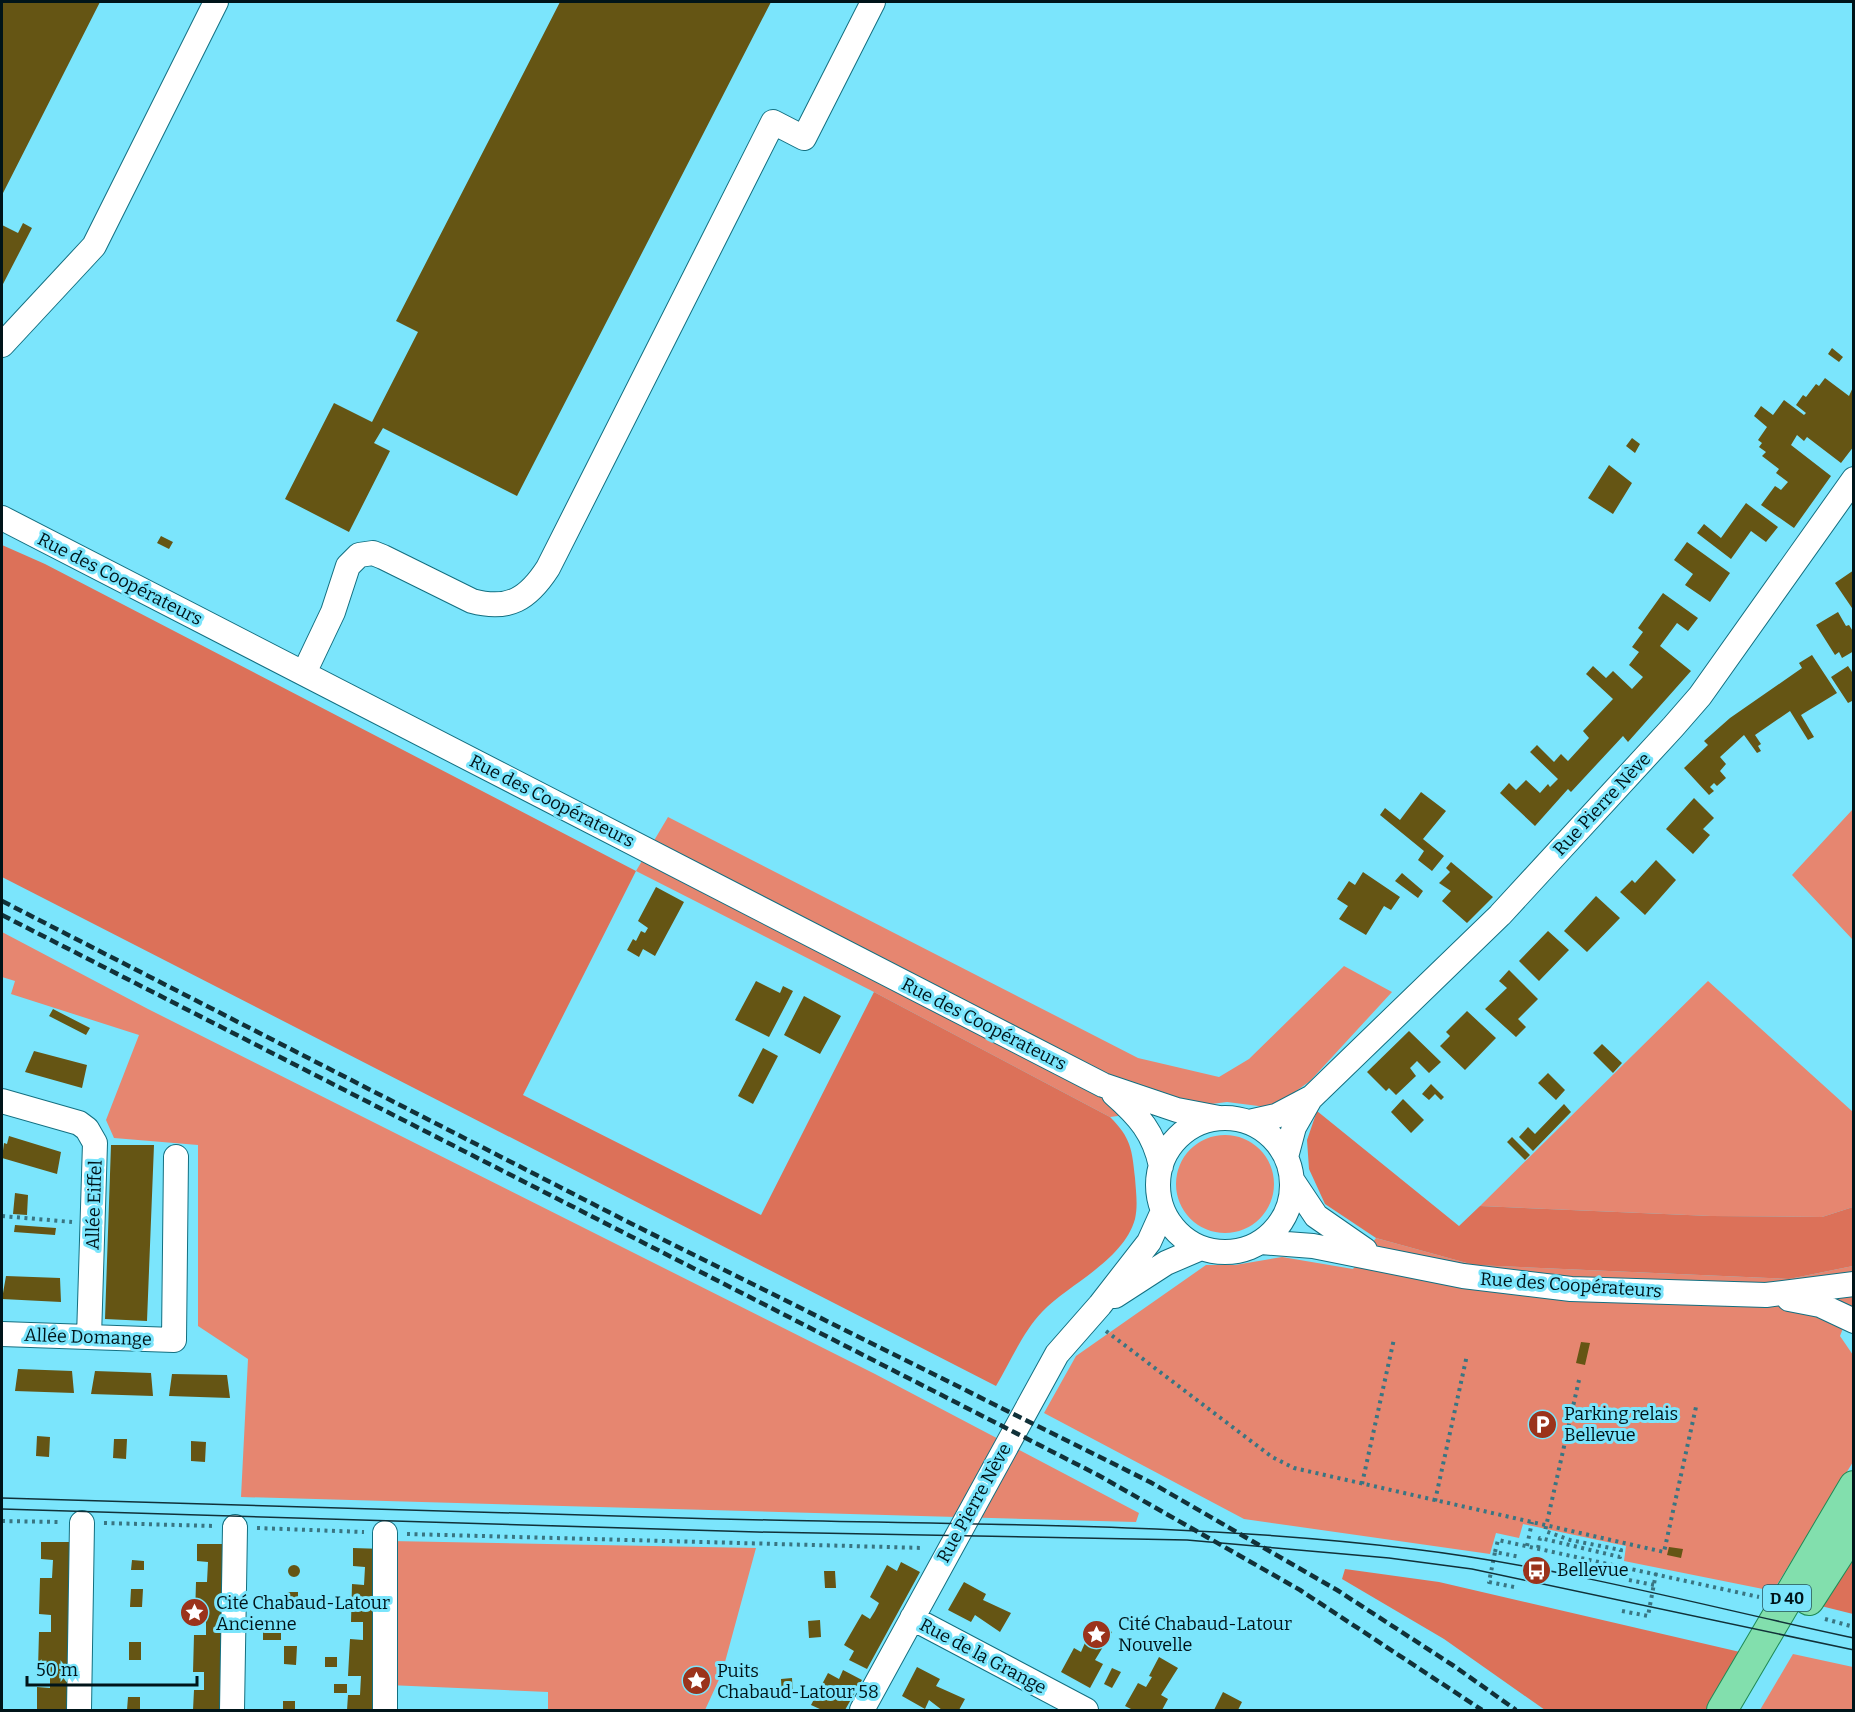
<svg xmlns="http://www.w3.org/2000/svg" width="1855" height="1712" viewBox="0 0 1855 1712" font-family="Bitter,serif">
<style>
.green{fill:#e68670}
.forest{fill:#dc7159}
.building{fill:#655514}
.lines{fill:none;stroke-linecap:round;stroke-linejoin:round}
.minor-casing{stroke:#136f80;stroke-width:26}
.major-casing{stroke:#1f8a55;stroke-width:32}
.path{stroke:#397582;stroke-width:4;stroke-dasharray:3 4.5;stroke-linecap:butt}
.minor{stroke:#fff;stroke-width:24}
.major{stroke:#82dfad;stroke-width:30}
.tram{stroke:#113139;stroke-width:1.5}
.rail{stroke:#113139;stroke-width:4.5;stroke-dasharray:9 4.5;stroke-linecap:butt}
.labels{text-anchor:middle;dominant-baseline:central;stroke-width:6;stroke-linejoin:round;paint-order:stroke}
.shield{fill:#7be5fc;stroke:#25535d;stroke-width:1.5}
.shield-label{font-size:16px;font-weight:bold;fill:#001419}
.street-label{font-size:18px;fill:#001419;stroke:#7be5fc}
.poi-label{font-size:18px;fill:#001419;stroke:#7be5fc;text-anchor:start}
</style>
<rect width="100%" height="100%" fill="#7be5fc"/>
<path class="green" d="M 1853,809 L 1853,940 L 1792,875 Z
M 668,817 L 1138,1058 L 1219,1077 L 1249,1059 L 1344,966 L 1392,992 L 1310,1081 L 1273,1108 L 1227,1102 L 1110,1117 L 874,992 L 636,871 Z
M 2,932 L 148,1009 L 875,1374 L 1139,1513 L 1136,1522 L 241,1497 L 248,1359 L 198,1326 L 198,1145 L 114,1138 L 106,1120 L 139,1035 L 11,994 L 15,981 L 2,977 Z
M 1708,981 L 1853,1112 L 1853,1207 L 1822,1217 L 1711,1216 L 1480,1206 Z
M1176 1184a49 49 0 1 1 98 0a49 49 0 1 1-98 0Z
M 1376,1238 L 1474,1265 L 1789,1279 L 1853,1266 L 1853,1303 L 1840,1336 L 1853,1355 L 1853,1462 L 1773,1591 L 1624,1561 L 1626,1546 L 1523,1524 L 1519,1538 L 1496,1533 L 1490,1554 L 1244,1519 L 1044,1413 L 1076,1356 L 1206,1265 L 1235,1265 L 1282,1257 L 1353,1269 Z
M 390,1541 L 756,1548 L 722,1673 L 705,1710 L 548,1710 L 548,1692 L 388,1685 Z
M 1793,1654 L 1853,1667 L 1853,1710 L 1760,1710 Z"/>
<path class="forest" d="M 2,545 L 45,564 L 636,871 L 523,1095 L 761,1215 L 874,992 L 1110,1117 C 1131,1138 1132,1149 1135,1178 C 1136,1192 1138,1206 1135,1219 C 1123,1261 1070,1283 1042,1312 C 1023,1332 1010,1362 996,1386 L 2,877 Z
M 1317,1111 L 1459,1226 L 1480,1206 L 1711,1216 L 1822,1217 L 1853,1207 L 1853,1266 L 1789,1279 L 1474,1265 L 1376,1238 L 1325,1204 L 1309,1169 L 1307,1140 Z
M 1853,1551 L 1853,1614 L 1821,1606 Z
M 1345,1569 L 1439,1582 L 1740,1652 L 1708,1710 L 1545,1710 L 1444,1639 L 1342,1579 Z"/>
<path class="building" d="M 2,2 L 100,2 L 2,195 Z
M 560,2 L 771,2 L 517,496 L 383,428 L 374,443 L 390,451 L 349,532 L 285,499 L 334,403 L 372,422 L 418,332 L 396,321 Z
M 23,223 L 32,228 L 2,286 L 2,225 L 18,233 Z
M 1832,348 L 1843,357 L 1839,362 L 1828,354 Z
M 1825,378 L 1849,396 L 1854,385 L 1854,446 L 1841,463 L 1807,437 L 1804,441 L 1797,435 L 1791,445 L 1831,476 L 1794,528 L 1761,505 L 1775,486 L 1781,490 L 1788,482 L 1776,473 L 1779,469 L 1762,456 L 1766,452 L 1759,447 L 1762,443 L 1758,440 L 1767,427 L 1754,416 L 1761,406 L 1773,415 L 1784,400 L 1804,415 L 1806,413 L 1796,405 L 1803,395 L 1806,397 L 1816,384 L 1819,386 Z
M 1632,438 L 1640,444 L 1635,453 L 1626,446 Z
M 1609,465 L 1632,483 L 1613,514 L 1588,498 Z
M 1746,503 L 1778,527 L 1766,542 L 1751,531 L 1731,559 L 1697,533 L 1704,524 L 1721,538 Z
M 161,536 L 173,542 L 169,549 L 157,543 Z
M 1687,542 L 1730,573 L 1710,602 L 1685,585 L 1693,574 L 1674,560 Z
M 1854,570 L 1854,611 L 1835,583 Z
M 1663,593 L 1698,618 L 1688,631 L 1677,623 L 1660,646 L 1691,671 L 1628,742 L 1623,736 L 1571,792 L 1568,789 L 1535,826 L 1500,793 L 1509,783 L 1516,790 L 1526,780 L 1540,793 L 1548,784 L 1550,787 L 1558,779 L 1530,752 L 1537,745 L 1554,762 L 1561,754 L 1568,761 L 1589,738 L 1583,731 L 1613,699 L 1586,674 L 1593,666 L 1606,678 L 1613,671 L 1632,689 L 1643,677 L 1629,665 L 1639,652 L 1632,647 L 1643,632 L 1638,628 Z
M 1838,612 L 1846,626 L 1849,625 L 1854,633 L 1854,651 L 1842,658 L 1839,652 L 1835,655 L 1816,625 Z
M 1812,655 L 1837,693 L 1801,715 L 1814,737 L 1808,740 L 1790,711 L 1755,735 L 1761,744 L 1758,746 L 1761,751 L 1757,753 L 1744,735 L 1720,757 L 1726,764 L 1720,771 L 1726,778 L 1717,786 L 1714,783 L 1710,787 L 1714,791 L 1709,795 L 1684,768 L 1708,745 L 1704,741 L 1730,718 L 1802,668 L 1799,663 Z
M 1848,666 L 1854,675 L 1854,700 L 1848,703 L 1831,677 Z
M 1421,792 L 1446,811 L 1423,839 L 1444,856 L 1432,871 L 1418,860 L 1424,851 L 1380,815 L 1385,808 L 1400,820 Z
M 1694,798 L 1714,818 L 1703,829 L 1710,835 L 1693,854 L 1666,829 Z
M 1656,860 L 1676,880 L 1645,915 L 1620,892 L 1632,880 L 1635,883 Z
M 1451,862 L 1493,897 L 1467,923 L 1442,901 L 1451,891 L 1439,883 L 1450,872 L 1446,868 Z
M 1363,872 L 1400,897 L 1391,910 L 1384,906 L 1366,935 L 1339,919 L 1348,906 L 1337,899 L 1349,881 L 1355,885 Z
M 1402,873 L 1423,891 L 1418,898 L 1395,881 Z
M 656,887 L 684,902 L 655,956 L 643,949 L 639,957 L 627,950 L 633,939 L 636,941 L 641,931 L 645,933 L 648,928 L 638,921 Z
M 1596,896 L 1620,918 L 1587,952 L 1564,931 Z
M 1548,931 L 1569,950 L 1539,981 L 1519,961 Z
M 1509,970 L 1538,999 L 1518,1019 L 1526,1027 L 1516,1037 L 1485,1009 L 1507,988 L 1499,981 Z
M 756,981 L 780,993 L 783,986 L 793,991 L 769,1037 L 735,1020 Z
M 804,996 L 841,1016 L 820,1054 L 784,1035 Z
M 53,1009 L 90,1028 L 86,1035 L 49,1016 Z
M 1467,1011 L 1496,1038 L 1465,1070 L 1440,1046 L 1450,1036 L 1446,1032 Z
M 1409,1031 L 1441,1062 L 1429,1073 L 1417,1061 L 1410,1068 L 1416,1076 L 1396,1095 L 1389,1088 L 1386,1091 L 1367,1072 Z
M 1602,1044 L 1622,1063 L 1613,1073 L 1593,1053 Z
M 763,1048 L 778,1056 L 753,1104 L 738,1096 Z
M 34,1051 L 87,1065 L 82,1088 L 25,1072 Z
M 1548,1073 L 1565,1090 L 1556,1100 L 1538,1083 Z
M 1431,1084 L 1444,1097 L 1441,1100 L 1435,1094 L 1429,1100 L 1422,1094 Z
M 1403,1099 L 1424,1120 L 1411,1133 L 1391,1112 Z
M 1564,1104 L 1571,1112 L 1533,1151 L 1519,1137 L 1528,1127 L 1535,1134 Z
M 9,1136 L 61,1152 L 57,1174 L 2,1158 L 4,1143 L 7,1144 Z
M 1512,1137 L 1530,1155 L 1525,1160 L 1507,1142 Z
M 111,1145 L 154,1145 L 147,1321 L 105,1319 Z
M 15,1193 L 28,1195 L 27,1215 L 13,1214 Z
M 15,1225 L 56,1228 L 55,1235 L 14,1232 Z
M 6,1276 L 60,1278 L 61,1302 L 2,1299 Z
M 1581,1342 L 1590,1343 L 1585,1365 L 1576,1363 Z
M 18,1369 L 72,1371 L 74,1393 L 15,1391 Z
M 95,1371 L 151,1373 L 153,1396 L 91,1394 Z
M 172,1374 L 227,1375 L 230,1398 L 169,1396 Z
M 37,1436 L 50,1437 L 49,1457 L 36,1456 Z
M 114,1439 L 127,1439 L 126,1459 L 113,1458 Z
M 191,1441 L 206,1442 L 205,1462 L 191,1461 Z
M 41,1542 L 74,1542 L 70,1710 L 37,1710 L 37,1687 L 50,1688 L 50,1669 L 38,1669 L 39,1632 L 51,1632 L 51,1615 L 39,1614 L 40,1578 L 52,1578 L 53,1560 L 41,1559 Z
M 197,1544 L 229,1544 L 224,1710 L 193,1710 L 194,1690 L 204,1690 L 204,1672 L 193,1672 L 194,1635 L 206,1635 L 206,1618 L 195,1617 L 196,1582 L 207,1582 L 208,1562 L 197,1561 Z
M 1669,1547 L 1683,1549 L 1681,1558 L 1667,1555 Z
M 353,1548 L 383,1549 L 379,1710 L 347,1710 L 348,1695 L 360,1695 L 361,1676 L 348,1676 L 350,1639 L 363,1640 L 363,1622 L 351,1622 L 352,1584 L 364,1585 L 365,1567 L 353,1566 Z
M 132,1560 L 144,1561 L 144,1570 L 131,1570 Z
M 901,1562 L 920,1572 L 867,1669 L 849,1660 L 854,1651 L 844,1645 L 862,1614 L 870,1619 L 875,1611 L 879,1603 L 870,1597 L 887,1565 L 897,1571 Z
M288 1571a6 6 0 1 1 12 0a6 6 0 1 1-12 0Z
M 824,1571 L 835,1571 L 836,1588 L 825,1588 Z
M 964,1582 L 986,1594 L 983,1600 L 1011,1613 L 1000,1632 L 975,1615 L 971,1622 L 948,1610 Z
M 131,1589 L 143,1589 L 142,1607 L 130,1607 Z
M 286,1592 L 298,1592 L 298,1610 L 286,1609 Z
M 820,1620 L 821,1637 L 809,1638 L 808,1621 Z
M 1094,1622 L 1112,1632 L 1095,1660 L 1103,1664 L 1090,1688 L 1061,1672 L 1074,1648 L 1081,1652 Z
M 263,1629 L 281,1629 L 281,1640 L 263,1640 Z
M 129,1642 L 141,1642 L 141,1660 L 129,1660 Z
M 284,1646 L 297,1646 L 296,1665 L 284,1664 Z
M 325,1657 L 337,1657 L 337,1667 L 325,1667 Z
M 1159,1657 L 1178,1668 L 1161,1695 L 1168,1699 L 1162,1710 L 1133,1710 L 1125,1706 L 1138,1683 L 1146,1687 L 1152,1677 L 1149,1676 Z
M 917,1667 L 940,1679 L 936,1686 L 965,1699 L 959,1710 L 942,1710 L 929,1700 L 925,1709 L 902,1696 Z
M 1112,1668 L 1121,1672 L 1112,1688 L 1104,1684 Z
M 843,1670 L 862,1680 L 845,1710 L 822,1710 L 811,1705 L 828,1673 L 839,1679 Z
M 792,1678 L 793,1696 L 782,1697 L 781,1679 Z
M 334,1684 L 347,1684 L 347,1693 L 334,1693 Z
M 1223,1692 L 1242,1702 L 1238,1710 L 1214,1710 Z
M 128,1697 L 140,1697 L 140,1710 L 127,1710 Z
M 283,1701 L 295,1701 L 295,1710 L 283,1710 Z"/>
<g class="lines">
<defs>
<path id="minor" d="M 2,345 L 94,246 L 216,2
M 2,518 L 1103,1085 L 1177,1110 L 1219,1118
M 304,673 L 333,612 L 348,566 L 359,555 L 373,553 L 383,557 L 472,601 C 509,611 528,599 548,568 L 773,122 L 804,138 L 873,2
M 1114,1094 C 1139,1116 1154,1133 1161,1166
M 2,1101 L 79,1123 L 87,1129 L 95,1143 L 89,1337
M1158 1185a67 67 0 1 1 134 0a67 67 0 1 1-134 0Z
M 1249,1122 L 1276,1116 L 1312,1097 L 1500,915 L 1673,727 L 1700,696 L 1854,479
M 1286,1157 L 1294,1127 L 1310,1099
M 1292,1180 L 1316,1216 L 1365,1250
M 1261,1242 L 1313,1246 L 1463,1276 L 1571,1289 L 1766,1295 L 1854,1284
M 1115,1296 L 1166,1263 L 1201,1248
M 1789,1299 L 1820,1305 L 1854,1321
M 2,1334 L 174,1340 L 176,1157
M 912,1618 L 1086,1710
M 79,1710 L 82,1523
M 232,1710 L 235,1527
M 385,1710 L 385,1533
M 862,1710 L 1057,1354 L 1100,1305 L 1149,1242 L 1163,1211"/>
<path id="major" d="M 1809,1600 L 1854,1530
M 1722,1710 L 1854,1486"/>
</defs>
<use href="#minor" class="minor-casing"/>
<use href="#major" class="major-casing"/>
<path class="path" d="M 2,1216 L 72,1222
M 1106,1331 L 1272,1457 L 1294,1468 L 1664,1552 L 1696,1407
M 1362,1484 L 1394,1339
M 1435,1501 L 1467,1355
M 2,1521 L 61,1522
M 104,1523 L 214,1526
M 257,1528 L 364,1532
M 407,1534 L 924,1548
M 1527,1546 L 1532,1522
M 1538,1548 L 1540,1538 L 1620,1557 L 1621,1550 L 1570,1540 L 1545,1531 L 1579,1380
M 1495,1552 L 1498,1540 L 1759,1597
M 1629,1580 L 1654,1585
M 1514,1587 L 1489,1582 L 1495,1552 L 1520,1557
M 1622,1611 L 1648,1616 L 1656,1573
M 1825,1619 L 1854,1627"/>
<use href="#minor" class="minor"/>
<use href="#major" class="major"/>
<path class="tram" d="M 2,1498 C 257,1506 513,1515 769,1520 C 984,1525 1199,1523 1413,1549 C 1562,1567 1708,1607 1854,1638
M 2,1509 L 757,1532 L 1187,1540 L 1389,1558 L 1472,1569 L 1854,1650"/>
<path class="rail" d="M 2,901 L 632,1224 L 1150,1482 L 1337,1590 L 1454,1666 L 1516,1710
M 2,915 L 1098,1475 L 1300,1590 L 1482,1710"/>
</g>
<defs>
<symbol id="parking-disc" viewBox="-11 -11 22 22"><circle r="9.5" fill="#9b331b" stroke="#7be5fc"/><path d="M-3.5-5.5H1a3.5 3.5 0 0 1 0 7H-1V5.5H-3.5ZM-1-3.4V-.6H.8a1.4 1.4 0 0 0 0-2.8Z" fill="#fff"/></symbol>
<symbol id="bus-disc" viewBox="-11 -11 22 22"><circle r="9.5" fill="#9b331b" stroke="#7be5fc"/><path d="M-5-6H5V4H4V6H2V4H-2V6H-4V4H-5ZM-3.5-4V0h7V-4ZM-3.5 1.2v1.5H-2V1.2ZM2 1.2v1.5H3.5V1.2Z" fill="#fff"/></symbol>
<symbol id="sight-disc" viewBox="-11 -11 22 22"><circle r="9.5" fill="#9b331b" stroke="#7be5fc"/><path d="M0-6L1.8-2.2L6-1.7L2.9 1.2L3.7 5.4L0 3.3L-3.7 5.4L-2.9 1.2L-6-1.7L-1.8-2.2Z" fill="#fff"/></symbol>
</defs>
<g fill-rule="evenodd">
<use href="#parking-disc" x="1526" y="1408" width="33" height="33"/>
<use href="#bus-disc" x="1520" y="1554" width="33" height="33"/>
<use href="#sight-disc" x="178" y="1596" width="33" height="33"/>
<use href="#sight-disc" x="1080" y="1618" width="33" height="33"/>
<use href="#sight-disc" x="680" y="1664" width="33" height="33"/>
</g>
<g class="labels">
<rect class="shield" x="1763" y="1585" width="48" height="26" rx="4.5"/>
<g class="shield-label">
<text x="1787" y="1598">D 40</text>
</g>
<g class="street-label">
<text transform="translate(120 579) rotate(27)">Rue des Coopérateurs</text>
<text transform="translate(552 801) rotate(27)">Rue des Coopérateurs</text>
<text transform="translate(1602 804) rotate(-47)">Rue Pierre Nève</text>
<text transform="translate(984 1024) rotate(27)">Rue des Coopérateurs</text>
<text transform="translate(94 1205) rotate(-88)">Allée Eiffel</text>
<text transform="translate(1571 1285) rotate(4)">Rue des Coopérateurs</text>
<text transform="translate(88 1337) rotate(2)">Allée Domange</text>
<text transform="translate(974 1503) rotate(-61)">Rue Pierre Nève</text>
<text transform="translate(983 1656) rotate(28)">Rue de la Grange</text>
</g>
<g class="poi-label">
<text x="1564" y="1414">Parking relais<tspan x="1564" dy="21">Bellevue</tspan></text>
<text x="1557" y="1570">Bellevue</text>
<text x="216" y="1603">Cité Chabaud-Latour<tspan x="216" dy="21">Ancienne</tspan></text>
<text x="1118" y="1624">Cité Chabaud-Latour<tspan x="1118" dy="21">Nouvelle</tspan></text>
<text x="717" y="1671">Puits<tspan x="717" dy="21">Chabaud-Latour 58</tspan></text>
</g>
</g>
<rect width="1855" height="1712" fill="none" stroke="#001419" stroke-width="6"/>
<path d="M27 1676v9h170v-9" fill="none" stroke="#001419" stroke-width="3"/>
<text x="36" y="1676" font-size="18" fill="#001419" stroke="#7be5fc" stroke-width="4.5" paint-order="stroke">50 m</text>
</svg>
